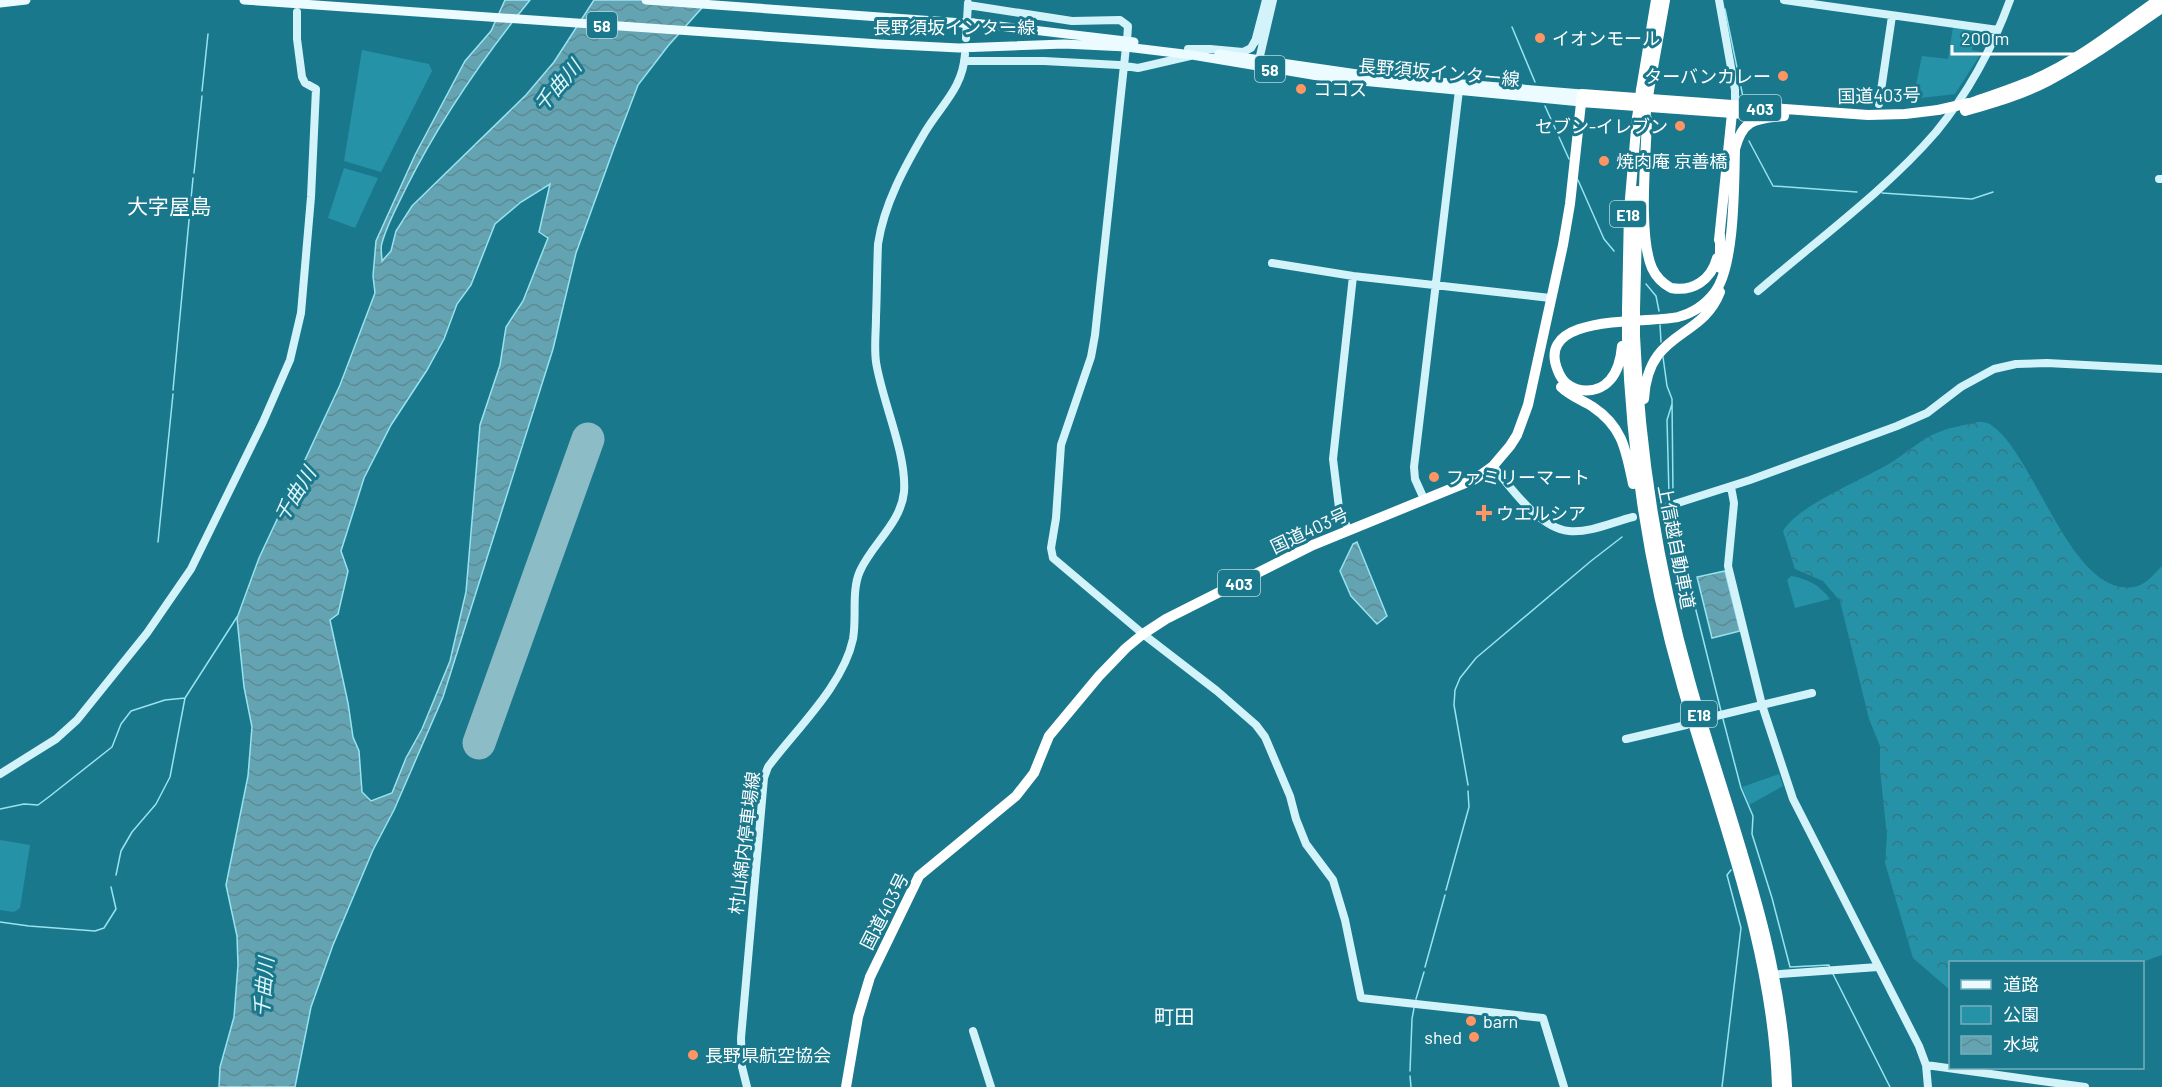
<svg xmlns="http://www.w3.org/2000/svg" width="2162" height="1087" viewBox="0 0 2162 1087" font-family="Barlow,'Noto Sans JP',sans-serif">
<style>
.forest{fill:url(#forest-crowns)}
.park{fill:#2692a7}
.water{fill:url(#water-waves);stroke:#98e3f0;stroke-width:1.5;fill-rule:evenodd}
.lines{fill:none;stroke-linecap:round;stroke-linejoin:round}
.stream{stroke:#98e3f0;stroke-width:1.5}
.runway{stroke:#8cbcc6;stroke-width:33}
.secondary{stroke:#d3f3fa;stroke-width:8}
.primary{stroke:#ecfbff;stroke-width:9}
.highway{stroke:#fff;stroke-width:10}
.primary-bridge{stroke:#ecfbff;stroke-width:9}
.highway-bridge{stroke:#fff;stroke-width:10}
.poi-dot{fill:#ff9562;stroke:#1a788c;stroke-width:2}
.labels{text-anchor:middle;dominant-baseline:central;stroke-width:6;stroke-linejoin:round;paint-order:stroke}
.shield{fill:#1a788c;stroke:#bad6dc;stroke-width:1.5}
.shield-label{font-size:16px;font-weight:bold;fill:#fff}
.street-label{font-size:18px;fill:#fff;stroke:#1a788c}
.poi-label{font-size:18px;fill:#fff;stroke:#1a788c;text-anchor:start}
.water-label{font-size:20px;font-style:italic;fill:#dcf6fa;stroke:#1a788c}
.neighbourhood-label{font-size:20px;fill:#fff;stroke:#1a788c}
.quarter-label{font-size:21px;fill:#fff;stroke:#1a788c}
</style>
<defs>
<pattern id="forest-crowns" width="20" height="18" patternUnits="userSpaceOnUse" patternTransform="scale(1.5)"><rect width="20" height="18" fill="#2692a7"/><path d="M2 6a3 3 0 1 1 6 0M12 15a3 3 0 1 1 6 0" fill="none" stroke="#357683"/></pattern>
<pattern id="water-waves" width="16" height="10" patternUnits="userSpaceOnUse" patternTransform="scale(1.5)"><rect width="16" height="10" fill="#64a4b2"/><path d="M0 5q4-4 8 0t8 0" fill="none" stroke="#5d8a93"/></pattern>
</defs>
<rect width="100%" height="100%" fill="#1a788c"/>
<path class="forest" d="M 1978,422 C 1982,422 1988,422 1991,425 C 2036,454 2072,604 2138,586 C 2147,583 2155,573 2162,566 L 2162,955 L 2142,962 L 1950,962 L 1950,990 L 1913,958 L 1885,863 L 1887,836 L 1880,770 L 1880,746 L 1869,719 L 1840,601 L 1823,581 L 1795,569 L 1783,531 C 1799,504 1866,479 1895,460 C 1908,452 1919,441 1934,434 C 1947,428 1964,425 1978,422 Z"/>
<path class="park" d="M 1953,27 L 1974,30 L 1972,50 L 1982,52 L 1955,94 L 1913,99 L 1922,56 L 1948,59 Z
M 362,50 L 429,64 L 432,71 L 381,172 L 344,161 Z
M 344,168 L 378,178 L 355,228 L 328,218 Z
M 1791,576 C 1809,579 1819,585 1830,599 L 1795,608 L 1787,580 Z
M 1779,774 L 1783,786 L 1749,805 L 1742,787 Z
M 0,840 L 30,845 L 20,908 L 14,912 L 0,910 Z"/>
<path class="water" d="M 505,0 L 530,0 C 482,59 440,120 406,188 C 398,205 387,224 382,243 C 380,248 382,255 382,261 L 391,251 L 396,231 L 412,206 L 526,95 L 554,62 L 594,0 L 709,0 L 668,46 L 638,85 L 614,148 L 576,253 L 553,349 L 443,697 L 394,810 L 373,850 L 333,945 L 311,1007 L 295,1087 L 219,1087 L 220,1067 L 234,1017 L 238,965 L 237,936 L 226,885 L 248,776 L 252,727 L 244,687 L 237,618 L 259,558 L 340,385 L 375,293 L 373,276 L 376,241 L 415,155 L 465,61 L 491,31 ZM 550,184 L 539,232 L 548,238 L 523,301 L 506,327 L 500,365 L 480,425 L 466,592 L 450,661 L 422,729 L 406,758 L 392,793 L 371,801 L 362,792 L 359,751 L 353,737 L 348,703 L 330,620 L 338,614 L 348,571 L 341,551 L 364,478 L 391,425 L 427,370 L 444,339 L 457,304 L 471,285 L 495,224 L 521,202 Z
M 1357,542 L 1387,616 L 1377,624 L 1351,596 L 1340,571 L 1353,544 Z
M 1725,571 L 1740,631 L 1712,638 L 1697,577 Z"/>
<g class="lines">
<path class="stream" d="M 1725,9 L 1743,97
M 1512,27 L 1535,82
M 202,91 L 208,34
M 1545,106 L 1569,159
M 1749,141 L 1773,186 L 1857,192
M 194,173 L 202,96
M 1578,180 L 1604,239 L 1614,251
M 1882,193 L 1972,199 L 1993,192
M 1646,284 L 1656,296 L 1659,311
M 1660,325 L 1661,342
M 1663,357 L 1667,386 L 1672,399 L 1673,495
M 173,390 L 193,178
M 1669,495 L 1667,420 L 1672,404
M 1673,511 L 1674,522 L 1721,711
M 158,542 L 173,394
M 1723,719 L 1741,788 L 1753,816 L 1752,834 L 1772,898 L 1790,967 L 1829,965 L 1830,968
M 1468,785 L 1454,705 L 1455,690 L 1460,678 L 1476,658 L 1591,561 L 1622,537
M 0,809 L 24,804 L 38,805 L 50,796 L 112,747 L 121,724 L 131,711 L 165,700 L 185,698 L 237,617
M 116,875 L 121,851 L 132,832 L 156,804 L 170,777 L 185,698
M 1446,890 L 1469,807 L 1468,791
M 0,922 L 29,926 L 95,931 L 104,928 L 116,909 L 111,887
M 1425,967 L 1445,895
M 1832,972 L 1890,1087
M 1416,999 L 1424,972
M 1410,1071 L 1412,1019 L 1414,1008
M 1410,1076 L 1411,1087
M 1722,1087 L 1741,928 L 1727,875 L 1731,870"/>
<path class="runway" d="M 479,743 L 588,439"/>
<path class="secondary" d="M 1719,0 L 1735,90 L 1735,106
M 1784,0 L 1998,30
M 968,5 L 1072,21 L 1120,20 L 1128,26 L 1127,41
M 966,38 L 968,3
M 1255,42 L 1266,0
M 1126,47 L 1095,335 L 1091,357 L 1061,445 L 1056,518 L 1051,548 L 1053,558 L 1143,634 L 1217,691 L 1256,725 L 1265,737 L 1290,796 L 1296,819 L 1306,844 L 1333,880 L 1345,920 L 1361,998 L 1543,1018 L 1564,1087
M 1188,49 L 1210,49 L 1243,52 L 1251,48 L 1256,39
M 964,61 L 1044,61 L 1119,65 L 1138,68 L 1190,56
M 1255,64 L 1259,60 L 1273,0
M 1879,104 L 1892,16
M 2159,179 L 2162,179
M 1272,263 L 1353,276 L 1550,298
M 1758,291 C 1816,241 1886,190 1936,132 C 1968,93 1993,47 2010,0
M 1493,466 C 1511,488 1539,528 1569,531 C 1590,533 1613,522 1633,517
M 1731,487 L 1734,503 L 1728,566 L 1762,705 L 1793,799 L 1919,1046 L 1926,1065 L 1928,1087
M 1424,499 L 1415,479 L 1414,467 L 1459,90
M 1662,508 L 1750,480 L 1897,426 L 1927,413 L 1961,387 L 1994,369 L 2016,364 L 2047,363 L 2162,369
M 1348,529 L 1339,508 L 1333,459 L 1353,276
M 1708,718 L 1812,693
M 1626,739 L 1686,725
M 0,774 L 56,739 L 77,720 L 147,633 L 191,569 L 263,422 L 290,360 L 301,313 L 311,197 L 316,89 L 305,83 L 302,77 L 297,39 L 297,12
M 1780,974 L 1878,967
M 973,1031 L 991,1087
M 1926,1065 L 2085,1087
M 747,1087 L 742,1067 L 741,1038 L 764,778 L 768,767 C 796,729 843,686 853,639 C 857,617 851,591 860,571 C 872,544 901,523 904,492 C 907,454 882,401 876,362 C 874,347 876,332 876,317 C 877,292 877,268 878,244 C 884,204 905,166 925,132 C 941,105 963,88 965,54"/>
<path class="primary" d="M 244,0 L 879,44 L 959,48 L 1064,44 L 1126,47 L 1192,55 L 1330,78 L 1581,102
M 646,0 L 963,23
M 0,3 L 26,0
M 973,23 L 1134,42
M 1219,54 L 1378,77 L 1582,94"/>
<path class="highway" d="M 1641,90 L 1656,0
M 1649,90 L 1665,0
M 1581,102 L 1760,115
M 1973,102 C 1993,95 2014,88 2033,80 C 2078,61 2118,28 2158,0
M 1965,111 C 1993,103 2021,95 2048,81 C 2088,60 2125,33 2162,8
M 1647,119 C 1646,156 1638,236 1652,268 C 1656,277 1662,283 1671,288 C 1693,292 1711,280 1717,258
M 1719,240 L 1732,113 L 1735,106
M 1720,268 L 1720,235
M 1635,309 L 1638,191
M 1627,310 L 1629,210 L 1637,118
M 1635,336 C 1640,453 1658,568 1690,681 C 1727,814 1783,947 1787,1087
M 1627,337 C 1631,455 1649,572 1682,686 C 1720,817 1773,949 1777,1087
M 1622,346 C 1621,358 1618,371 1610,380 C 1595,397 1566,393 1558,371 C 1533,312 1649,324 1678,317 C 1693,313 1706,304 1715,292 C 1735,265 1734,184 1735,149 C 1743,118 1756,119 1784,116
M 1561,387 C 1570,396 1582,400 1593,407 C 1623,427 1626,451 1633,484
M 1644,399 C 1648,329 1701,341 1720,292
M 846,1087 L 858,1017 L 870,977 L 919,876 L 1016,796 L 1034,773 L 1049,736 L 1099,676 L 1126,648 L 1143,634 L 1166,619 L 1313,545 L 1475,479 L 1493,466 L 1510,446 L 1517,435 L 1528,405 L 1563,245 L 1570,204 L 1582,94 L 1868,115 L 1905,114 L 1938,110"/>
<path class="primary-bridge" d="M 963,23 L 973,23"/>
<path class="highway-bridge" d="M 1938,110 L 1969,103
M 1637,118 L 1641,90
M 1645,119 L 1649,90
M 1635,309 L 1635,336
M 1627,310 L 1627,337"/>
</g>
<g class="poi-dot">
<circle cx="1540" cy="38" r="6"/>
<circle cx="1783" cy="76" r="6"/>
<circle cx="1301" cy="89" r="6"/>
<circle cx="1680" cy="126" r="6"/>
<circle cx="1604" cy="161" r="6"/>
<circle cx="1434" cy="477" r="6"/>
<path d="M1481 504h6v6h6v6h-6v6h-6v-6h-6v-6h6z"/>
<circle cx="1471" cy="1021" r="6"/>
<circle cx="1474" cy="1037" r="6"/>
<circle cx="693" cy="1055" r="6"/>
</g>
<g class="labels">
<g class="shield">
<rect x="587" y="12" width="30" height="26" rx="4.5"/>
<rect x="1255" y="56" width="30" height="26" rx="4.5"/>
<rect x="1739" y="95" width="42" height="26" rx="4.5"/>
<rect x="1610" y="201" width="36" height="26" rx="4.5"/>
<rect x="1218" y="570" width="42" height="26" rx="4.5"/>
<rect x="1681" y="701" width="36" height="26" rx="4.5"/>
</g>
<g class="shield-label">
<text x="602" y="25">58</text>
<text x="1270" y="69">58</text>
<text x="1760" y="108">403</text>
<text x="1628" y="214">E18</text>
<text x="1239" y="583">403</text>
<text x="1699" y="714">E18</text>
</g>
<g class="street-label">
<text x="954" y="27">長野須坂インター線</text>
<text transform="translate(1439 72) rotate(5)">長野須坂インター線</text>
<text transform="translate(1879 95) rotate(-1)">国道403号</text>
<text transform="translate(1309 530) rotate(-25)">国道403号</text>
<text transform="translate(1677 547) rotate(79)">上信越自動車道</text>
<text transform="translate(744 843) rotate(-83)">村山綿内停車場線</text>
<text transform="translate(884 911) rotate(-63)">国道403号</text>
</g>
<g class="poi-label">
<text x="1552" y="38">イオンモール</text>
<text x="1771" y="76" text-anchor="end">ターバンカレー</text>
<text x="1313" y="89">ココス</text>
<text x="1668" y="126" text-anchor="end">セブン-イレブン</text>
<text x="1616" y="161">焼肉庵 京善橋</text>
<text x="1446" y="477">ファミリーマート</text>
<text x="1496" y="513">ウエルシア</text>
<text x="1483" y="1021">barn</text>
<text x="1462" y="1037" text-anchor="end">shed</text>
<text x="705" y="1055">長野県航空協会</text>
</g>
<g class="water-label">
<text transform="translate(557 85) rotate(-49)">千曲川</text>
<text transform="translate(294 494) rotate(-58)">千曲川</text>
<text transform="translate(263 987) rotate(-85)">千曲川</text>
</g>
<g class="neighbourhood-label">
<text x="1174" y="1016">町田</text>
</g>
<g class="quarter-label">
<text x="169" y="205">大字屋島</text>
</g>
</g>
<rect x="1949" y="961" width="195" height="108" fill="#1a788c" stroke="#76aeba" stroke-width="1.5"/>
<rect x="1961" y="980" width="30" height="9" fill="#ecfbff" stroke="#76aeba" stroke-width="1.5"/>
<text x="2003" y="991" font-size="18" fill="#ffffff">道路</text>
<rect x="1961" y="1006" width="30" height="18" fill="#2692a7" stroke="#76aeba" stroke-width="1.5"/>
<text x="2003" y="1021" font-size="18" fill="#ffffff">公園</text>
<rect x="1961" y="1036" width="30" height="18" fill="url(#water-waves)" stroke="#76aeba" stroke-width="1.5"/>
<text x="2003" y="1051" font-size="18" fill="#ffffff">水域</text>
<path d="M1952 45v9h146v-9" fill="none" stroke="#ffffff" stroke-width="3"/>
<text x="1961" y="45" font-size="18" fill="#ffffff" stroke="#1a788c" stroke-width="4.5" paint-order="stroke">200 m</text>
</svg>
